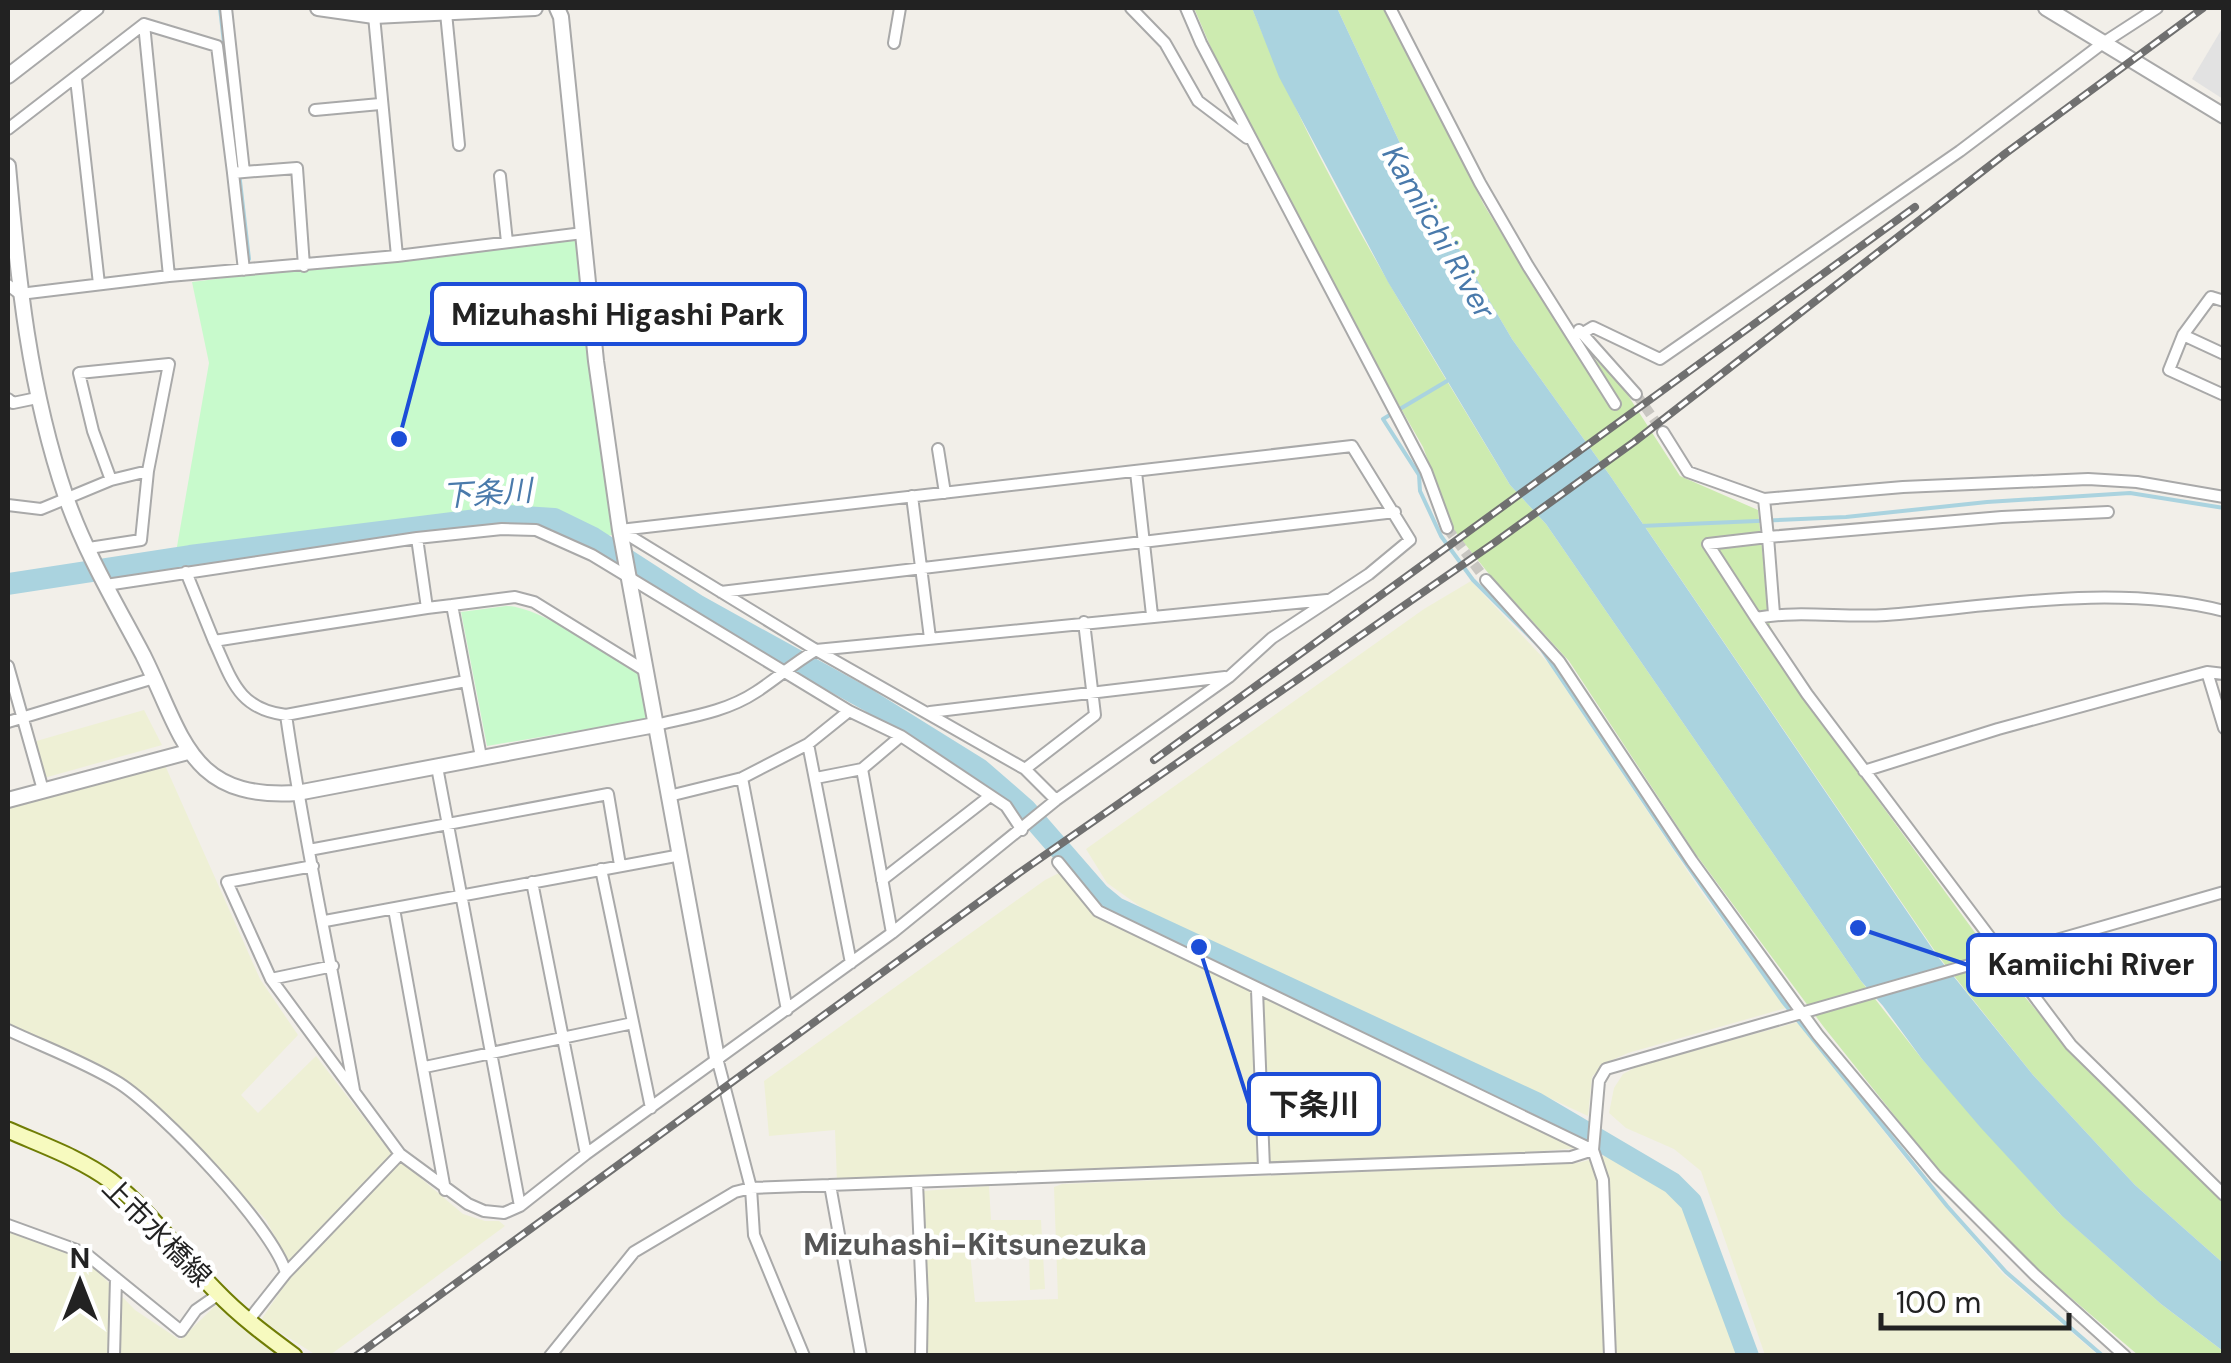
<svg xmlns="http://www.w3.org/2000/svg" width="2231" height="1363" viewBox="0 0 2231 1363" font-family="'DM Sans','Noto Sans JP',sans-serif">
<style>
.farmland{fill:#eef0d5}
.grass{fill:#cdebb0}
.park{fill:#c8facc}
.parking{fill:#e2e2e2}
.water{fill:#aad3df}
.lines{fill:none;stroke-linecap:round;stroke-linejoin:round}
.stream{stroke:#aad3df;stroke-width:4}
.river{stroke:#aad3df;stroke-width:22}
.minor-tunnel{stroke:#c8c6c1;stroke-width:10;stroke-dasharray:10 5;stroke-linecap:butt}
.minor-casing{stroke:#a9a9a9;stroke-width:14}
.tertiary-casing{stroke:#a9a9a9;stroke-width:18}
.secondary-casing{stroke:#707d05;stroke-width:19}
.minor{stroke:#fff;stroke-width:10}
.tertiary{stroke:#fff;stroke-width:14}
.secondary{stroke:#f7fabf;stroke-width:15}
.rail-casing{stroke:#707070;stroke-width:8}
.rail{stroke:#fff;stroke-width:4;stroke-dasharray:11;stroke-linecap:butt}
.labels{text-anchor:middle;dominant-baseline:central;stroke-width:9;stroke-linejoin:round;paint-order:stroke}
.street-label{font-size:28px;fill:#222;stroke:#fff}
.water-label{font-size:30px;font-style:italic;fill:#4a7aab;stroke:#fff}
.neighbourhood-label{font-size:30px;font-weight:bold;fill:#555;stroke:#fff}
.leader{fill:none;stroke:#1d4ed8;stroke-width:4}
.callout-dot{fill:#1d4ed8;stroke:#fff;stroke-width:4}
.callout{fill:#fff;stroke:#1d4ed8;stroke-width:4}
.callout-label{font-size:30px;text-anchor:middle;font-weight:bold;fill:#222}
</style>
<rect width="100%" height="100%" fill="#f2efe9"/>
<path class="farmland" d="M 1471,581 L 1549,664 L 1702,893 L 1786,1008 L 1628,1053 L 1605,1063 L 1592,1077 L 1588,1116 L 1145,910 L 1107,883 L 1086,849 L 1424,609 Z
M 144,710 L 162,745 L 44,778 L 33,742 Z
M 164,763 L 260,979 L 298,1035 L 241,1095 L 258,1113 L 316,1056 L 391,1153 L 463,1214 L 485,1221 L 499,1221 L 505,1226 L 330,1355 L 316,1355 L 261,1320 L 290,1277 L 288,1261 L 266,1220 L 194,1144 L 126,1081 L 8,1025 L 8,807 Z
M 1061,872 L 1102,919 L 1580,1148 L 1481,1156 L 837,1182 L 835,1130 L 769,1136 L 764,1081 L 1045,880 Z
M 1798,1022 L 1915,1171 L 2002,1273 L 2098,1355 L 1765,1355 L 1701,1171 L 1674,1149 L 1626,1128 L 1609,1113 L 1614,1088 L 1623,1074 L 1638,1066 Z
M 1605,1156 L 1616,1158 L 1678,1193 L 1692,1215 L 1739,1355 L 928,1353 L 923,1191 L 989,1186 L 991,1220 L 1041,1220 L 1045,1289 L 1030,1290 L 1029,1251 L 970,1253 L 975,1302 L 1058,1299 L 1054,1187 L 1062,1184 L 1577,1163 Z
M 8,1228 L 81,1254 L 135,1310 L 180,1340 L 216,1305 L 277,1355 L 8,1356 Z"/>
<path class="grass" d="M 1194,8 L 1252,8 C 1318,175 1417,331 1510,485 L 1546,524 L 1861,981 L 1922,1059 L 2059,1213 L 2161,1304 L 2223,1351 L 2223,1355 L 2138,1355 L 2029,1262 L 1950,1185 L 1823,1026 L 1695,853 L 1569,661 L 1489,574 L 1453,529 L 1423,447 L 1320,267 L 1215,57 Z
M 1337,8 L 1385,8 L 1484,205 L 1552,316 L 1622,386 L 1680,476 L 1758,510 L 1770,626 L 1831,736 L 2006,975 L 2089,1072 L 2223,1201 L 2223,1263 L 2135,1185 L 2033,1075 L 1939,957 L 1611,477 L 1512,339 L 1412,169 Z"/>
<path class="park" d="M 583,233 L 612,535 L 593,538 L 554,519 L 508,516 L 175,558 L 209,363 L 192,282 Z
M 506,606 C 540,606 607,655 638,673 L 646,719 L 487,746 L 461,612 Z"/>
<path class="parking" d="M 2223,27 L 2224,99 L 2223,99 L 2192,79 Z"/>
<path class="water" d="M 1252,8 L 1337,8 L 1412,169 L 1512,339 L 1611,477 L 1938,957 L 2033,1075 L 2135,1185 L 2223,1263 L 2223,1351 L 2161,1304 L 2062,1216 L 1981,1128 L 1922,1059 L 1883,1006 L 1861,981 L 1546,524 L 1510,485 L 1388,282 L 1279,77 Z"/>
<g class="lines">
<path class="stream" d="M 220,8 L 249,259
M 364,8 L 402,8
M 1447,381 L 1383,419 L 1419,475 L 1420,491 L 1441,536 L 1473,580 L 1540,647 L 1675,848 L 1783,1002 L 1947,1206 L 2006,1272 L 2103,1356
M 1641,526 L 1846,517 L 1987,502 L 2130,493 L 2224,508"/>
<path class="river" d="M 8,584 L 190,556 L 508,516 L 554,519 L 593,538 L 698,606 L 868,700 L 979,769 L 1025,809 L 1099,894 L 1116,908 L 1536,1103 L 1672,1183 L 1691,1202 L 1748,1356"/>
<path class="minor-tunnel" d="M 1636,394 L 1663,432
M 1447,528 L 1486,580"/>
<defs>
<path id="minor" d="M 226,8 L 244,172 L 233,173 L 244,270
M 1131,8 L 1165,43 L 1198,101 L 1247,138
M 1186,8 L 1201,43 L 1426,471 L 1447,528
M 1390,8 L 1480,183 L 1528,266 L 1615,404
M 446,13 L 459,145
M 374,16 L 397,256
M 144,24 L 169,276
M 144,24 L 217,46 L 233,173
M 894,43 L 900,8
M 76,79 L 99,284
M 315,110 L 380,104
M 8,129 L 144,24
M 244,172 L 297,168 L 304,266
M 500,176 L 507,242
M 8,285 L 20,294 L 169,276 L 397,256 L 583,233
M 2224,301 L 2211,297 L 2183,335 L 2169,370 L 2224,395
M 1579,330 L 1636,394
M 1583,333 L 1593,327 L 1660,359 L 1960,151 L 2103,43 L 2157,8
M 2183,335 L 2224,354
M 8,399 L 13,403 L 37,398
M 1663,432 L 1688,472 L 1764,499 L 1903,487 L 2088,479 L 2137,482 L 2224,497
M 938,449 L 945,493
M 1136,472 L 1152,615
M 111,480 L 93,431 L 79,373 L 169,364 L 148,471
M 912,496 L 930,638
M 8,505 L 41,509 L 111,480 L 148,471 L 141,540 L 89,548
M 620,530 L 816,650 L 1025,769 L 1056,800
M 417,538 L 427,608 L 452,605 L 481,757
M 186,572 L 214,641 L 427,608
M 1486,580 L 1559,661 L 1692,861 L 1818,1035 L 1936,1176 L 2035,1275 L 2125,1356
M 106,585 L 417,538 L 502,529 L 536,530 L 592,555 L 849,711 L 901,736 L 1006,806 L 1022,830
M 721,592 L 1395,512
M 452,605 L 515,597 L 534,602 L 644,670
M 2224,611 C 2115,583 1996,606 1886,615 C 1843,618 1799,610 1756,618 L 1807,694 L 2071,1045 L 2224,1195
M 1774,614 L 1768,537 L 2002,517 L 2108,512
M 1756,618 L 1708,544 L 1768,537 L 1764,499
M 214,641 C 232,680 238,709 286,715 L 466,681
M 8,666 L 43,790
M 2207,672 L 2224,728
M 930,712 L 1225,677
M 286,715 C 304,841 332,965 354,1090
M 8,722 L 154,678
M 655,725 C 689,717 726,712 756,692 C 776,679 794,663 816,650 L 1327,600
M 808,744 L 851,963
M 437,767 L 520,1206
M 862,769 L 892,933
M 1025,769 L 1095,715 L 1084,622
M 1864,771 L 1998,729 L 2207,672 L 2224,674
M 742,778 L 787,1010
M 816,778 L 862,769 L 901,736
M 669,796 L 742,778 L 808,744 L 849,711
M 309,850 L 608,794 L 620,865
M 1058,862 L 1098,911 L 1593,1150
M 313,866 L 227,882 L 271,979 L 400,1154 L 468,1204 L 484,1211 L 504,1213 L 520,1206 L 586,1154 L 892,933 L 1056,800 L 1229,677 L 1272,638 L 1369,574 L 1410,540 L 1352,446 L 620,530
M 601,869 L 651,1108
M 882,880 L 990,796
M 532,882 L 586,1154
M 394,909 L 445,1190
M 325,921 L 681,855
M 271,979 L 333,966
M 1257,990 L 1264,1168
M 8,1030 C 44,1047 85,1062 119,1083 C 161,1110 273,1227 286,1273 L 248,1321
M 717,1058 L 751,1188 L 754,1235 L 804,1356
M 425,1067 L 633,1023
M 917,1182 L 922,1299 L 921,1356
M 830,1185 L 861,1356
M 8,1225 L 85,1253 L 181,1331 L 196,1310 L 219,1294
M 286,1273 L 400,1154
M 114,1356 L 116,1278
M 550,1356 L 634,1252 L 735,1192 L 751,1188 L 1571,1157 L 1593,1150
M 1610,1356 L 1603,1180 L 1593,1150 L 1599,1081 L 1606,1069 L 2224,892"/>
<path id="tertiary" d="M 318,8 L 374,16 L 535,8
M 557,8 L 561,17 L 596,361 L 620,530 L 717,1058
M 2046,8 L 2224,116
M 8,76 L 96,8
M 8,166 C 18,279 29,389 66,497 C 85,552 116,604 143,655 C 183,735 188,800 297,793 L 655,725
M 8,800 L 188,752"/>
<path id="secondary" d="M 8,1130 C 42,1145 80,1158 111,1181 C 151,1212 181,1256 217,1292 C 240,1316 267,1336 294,1356"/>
</defs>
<use href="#minor" class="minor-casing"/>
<use href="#tertiary" class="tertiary-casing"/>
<use href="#secondary" class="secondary-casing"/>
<use href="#minor" class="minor"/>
<use href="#tertiary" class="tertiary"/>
<use href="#secondary" class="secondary"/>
<defs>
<path id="rail" d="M 1154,760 L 1915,207
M 356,1356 L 1019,873 L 1494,543 L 1634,442 L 2006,153 L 2203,8"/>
</defs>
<use href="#rail" class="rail-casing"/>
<use href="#rail" class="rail"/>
</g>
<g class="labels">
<g class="street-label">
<text transform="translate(157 1232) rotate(45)">上市水橋線</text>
</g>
<g class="water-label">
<text transform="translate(1439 232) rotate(60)">Kamiichi River</text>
<text transform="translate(487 493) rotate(-4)">下条川</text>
</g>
<g class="neighbourhood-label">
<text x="975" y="1244">Mizuhashi-Kitsunezuka</text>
</g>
</g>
<path class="leader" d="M399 439L432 314M1858 928L1968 965M1199 947L1249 1104"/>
<g class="callout-dot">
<circle cx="399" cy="439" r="10"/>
<circle cx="1858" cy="928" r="10"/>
<circle cx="1199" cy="947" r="10"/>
</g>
<g class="callout">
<rect x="432" y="284" width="373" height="60" rx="10"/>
<rect x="1968" y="935" width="247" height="60" rx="10"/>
<rect x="1249" y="1074" width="130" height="60" rx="10"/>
</g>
<g class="callout-label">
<text x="618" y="325">Mizuhashi Higashi Park</text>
<text x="2091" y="975">Kamiichi River</text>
<text x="1314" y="1115">下条川</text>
</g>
<rect width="2231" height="1363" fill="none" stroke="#222222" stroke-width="20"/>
<g transform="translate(80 1283)" stroke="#ffffff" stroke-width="8" paint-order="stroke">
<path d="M0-8L18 38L0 25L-18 38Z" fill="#222222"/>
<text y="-15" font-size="28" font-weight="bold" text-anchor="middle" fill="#222222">N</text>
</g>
<path d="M1881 1313v15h188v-15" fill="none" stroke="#222222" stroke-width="5"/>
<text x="1896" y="1313" font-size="30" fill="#222222" stroke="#ffffff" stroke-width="8" paint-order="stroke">100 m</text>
</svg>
